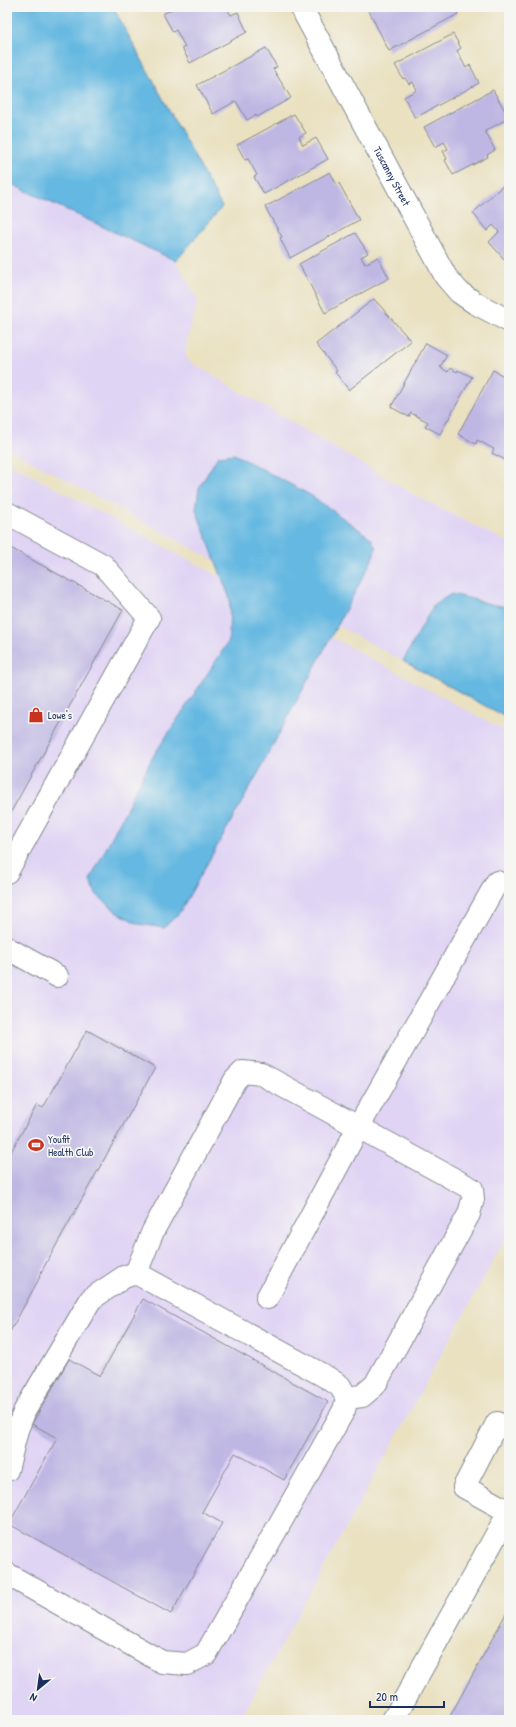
<svg xmlns="http://www.w3.org/2000/svg" width="516" height="1727" viewBox="0 0 516 1727" font-family="'Patrick Hand',sans-serif">
<style>
.built{fill:#e0d4f4}
.water{fill:#65b8e1;stroke:#4074a0}
.building{fill:#bfb7e3}
.lines{fill:none;stroke-linecap:round;stroke-linejoin:round}
.minor-casing{stroke:#828890;stroke-width:24}
.minor{stroke:#fff;stroke-width:22}
.labels{text-anchor:middle;dominant-baseline:central;stroke-width:3.5;stroke-linejoin:round;paint-order:stroke}
.street-label{font-size:11px;fill:#1b2f5e;stroke:#f6f6f2}
.poi-label{font-size:11px;fill:#1b2f5e;stroke:#f6f6f2;text-anchor:start}
</style>
<rect width="100%" height="100%" fill="#f6f6f2"/>
<filter id="ink" filterUnits="userSpaceOnUse"><feTurbulence type="fractalNoise" baseFrequency=".025" numOctaves="2"/><feDisplacementMap in="SourceGraphic" scale="8" xChannelSelector="R" yChannelSelector="G"/><feConvolveMatrix kernelMatrix="1 2 1 2 8 2 1 2 1" color-interpolation-filters="sRGB"/></filter>
<filter id="wash" filterUnits="userSpaceOnUse"><feTurbulence type="fractalNoise" baseFrequency=".012" numOctaves="4" result="noise"/><feDisplacementMap in="SourceGraphic" scale="16" xChannelSelector="R" yChannelSelector="G"/><feGaussianBlur stdDeviation="0.9" result="paint"/><feColorMatrix in="noise" values="0 0 0 0 0 0 0 0 0 0 0 0 0 0 0 0 0 1.4 0 .05"/><feComposite in="paint" operator="in"/></filter>
<g filter="url(#wash)">
<rect width="100%" height="100%" fill="#eae1c1"/>
<path class="built" d="M 7,182 L 176,261 L 198,300 L 185,349 L 187,360 L 416,496 L 509,543 L 509,607 L 491,605 L 469,598 L 433,606 L 403,661 L 336,625 L 371,562 L 371,538 L 312,496 L 234,454 L 218,456 L 196,510 L 216,561 L 7,448 Z
M 7,462 L 509,733 L 509,1232 L 240,1720 L 7,1720 Z"/>
<path class="water" d="M 7,7 L 113,7 L 222,207 L 176,261 L 7,182 Z
M 234,454 L 312,496 L 371,538 L 376,548 L 371,562 L 257,775 L 180,912 L 164,928 L 139,924 L 118,913 L 96,894 L 90,880 L 152,758 L 229,641 L 230,599 L 196,510 L 199,488 L 218,456 Z
M 451,594 C 471,598 489,605 509,607 L 509,719 L 403,661 L 433,606 Z"/>
<g id="blocks">
<path class="building" d="M 175,7 L 226,7 L 231,15 L 238,12 L 247,32 L 190,63 L 182,48 L 185,47 L 176,30 L 173,32 L 163,14 Z
M 367,7 L 455,7 L 458,14 L 389,51 Z
M 453,34 L 461,48 L 457,51 L 466,68 L 470,65 L 479,83 L 415,118 L 404,97 L 417,90 L 413,82 L 409,84 L 405,78 L 403,79 L 395,65 Z
M 266,48 L 277,67 L 273,69 L 291,98 L 257,117 L 256,115 L 247,120 L 236,101 L 213,114 L 197,85 Z
M 493,90 L 509,118 L 485,131 L 495,150 L 487,155 L 488,157 L 453,175 L 445,160 L 447,159 L 443,151 L 448,149 L 444,142 L 435,147 L 424,127 Z
M 294,114 L 306,133 L 299,137 L 303,145 L 316,138 L 328,159 L 264,194 L 254,177 L 257,175 L 248,159 L 245,160 L 237,145 Z
M 330,172 L 337,185 L 339,183 L 359,220 L 290,258 L 280,238 L 282,237 L 265,207 Z
M 509,180 L 509,255 L 504,259 L 489,242 L 499,232 L 493,225 L 487,231 L 473,213 Z
M 355,233 L 368,253 L 361,257 L 365,264 L 378,257 L 389,278 L 325,313 L 299,264 Z
M 374,299 L 411,341 L 349,390 L 335,372 L 337,371 L 316,344 Z
M 426,343 L 447,355 L 440,367 L 448,372 L 450,368 L 457,372 L 458,370 L 472,377 L 440,434 L 425,426 L 428,422 L 411,413 L 409,417 L 391,407 Z
M 493,370 L 509,379 L 509,390 L 506,394 L 509,396 L 509,457 L 507,461 L 492,453 L 494,449 L 477,440 L 476,444 L 458,434 Z
M 7,546 L 123,610 L 7,819 Z
M 87,1030 L 155,1068 L 39,1276 L 40,1277 L 7,1337 L 7,1174 L 10,1169 L 7,1167 L 7,1159 L 37,1105 L 43,1108 Z
M 143,1299 L 328,1402 L 284,1480 L 235,1453 L 202,1512 L 222,1523 L 171,1614 L 9,1524 L 57,1438 L 32,1424 L 69,1359 L 100,1376 Z
M 509,1608 L 509,1720 L 448,1720 Z"/>
</g>
</g>
<g filter="url(#ink)">
<use href="#blocks" fill-opacity="0" stroke="#828890" stroke-width="1"/>
<g class="lines">
<defs>
<g id="minor">
<path id="s1" d="M 301,7 L 446,277 L 459,292 L 475,303 L 509,321"/>
<path d="M 7,513 L 103,565 L 149,618 L 7,872"/>
<path d="M 7,948 L 57,976"/>
<path d="M 136,1273 L 153,1231 L 235,1080 L 243,1072 L 261,1074 L 472,1189 L 473,1199 L 469,1214 L 375,1385 L 362,1396 L 347,1398"/>
<path d="M 267,1298 L 358,1128 L 497,882"/>
<path d="M 7,1470 L 17,1430 L 25,1410 L 91,1299 L 124,1277 L 136,1273 L 328,1378 L 340,1386 L 347,1398 L 344,1410 L 206,1654 L 187,1664 L 162,1662 L 7,1574"/>
<path d="M 393,1720 L 509,1512 L 464,1487 L 497,1423 L 509,1430"/>
</g>
</defs>
<use href="#minor" class="minor-casing"/>
<use href="#minor" class="minor"/>
</g>
</g>
<defs>
<symbol id="shop-bare" viewBox="-9 -9 18 18"><path d="M-5-2.5h2.3a2.7 3.5 0 0 1 5.4 0H5L5.5 6h-11ZM-1.5-2.5h3a1.5 2.3 0 0 0-3 0Z" fill="#c8321e" stroke="#f6f6f2" stroke-width="2.5" paint-order="stroke"/></symbol>
<symbol id="stadium-bare" viewBox="-9 -9 18 18"><path d="M0-5a6.5 5 0 1 0 0 10a6.5 5 0 1 0 0-10ZM-3.5-1.8h7v3.6h-7Z" fill="#c8321e" stroke="#f6f6f2" stroke-width="2.5" paint-order="stroke"/></symbol>
</defs>
<g fill-rule="evenodd">
<use href="#shop-bare" x="25" y="704" width="22" height="22"/>
<use href="#stadium-bare" x="25" y="1134" width="22" height="22"/>
</g>
<g class="labels">
<g class="street-label">
<text stroke="none"><textPath href="#s1" startOffset="192">Tuscanny Street</textPath></text>
</g>
<g class="poi-label">
<text x="48" y="715">Lowe's</text>
<text x="48" y="1139">Youfit<tspan x="48" dy="13">Health Club</tspan></text>
</g>
</g>
<rect width="516" height="1727" fill="none" stroke="#f6f6f2" stroke-width="24"/>
<g transform="translate(38 1689) rotate(209)" stroke="#f6f6f2" stroke-width="3" paint-order="stroke">
<path d="M0-3L7 15L0 10L-7 15Z" fill="#1b2f5e"/>
<text y="-6" font-size="11" font-weight="bold" text-anchor="middle" fill="#1b2f5e">N</text>
</g>
<path d="M370 1701v6h74v-6" fill="none" stroke="#1b2f5e" stroke-width="2"/>
<text x="376" y="1701" font-size="12" fill="#1b2f5e" stroke="#f6f6f2" stroke-width="3" paint-order="stroke">20 m</text>
</svg>
